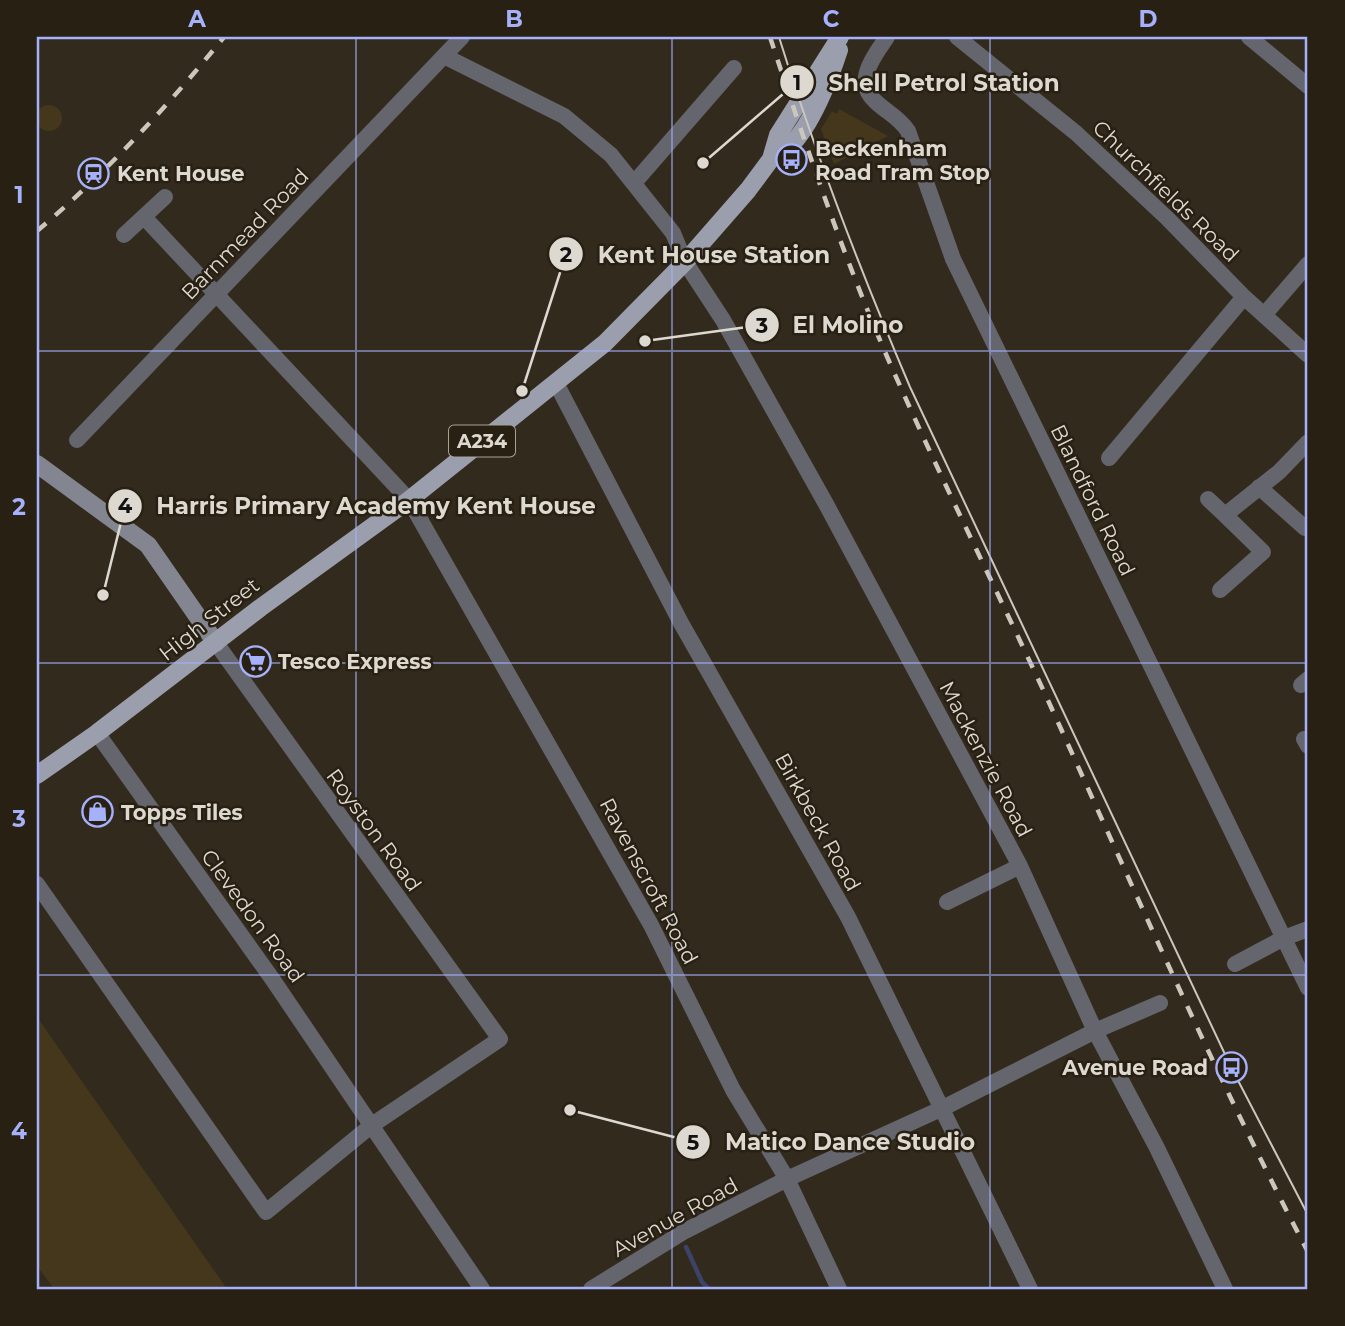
<svg xmlns="http://www.w3.org/2000/svg" width="1345" height="1326" viewBox="0 0 1345 1326" font-family="Montserrat,sans-serif">
<style>
.green{fill:#44371b}
.lines{fill:none;stroke-linecap:round;stroke-linejoin:round}
.stream{stroke:#3d4269;stroke-width:4.5}
.street{stroke:#64656d;stroke-width:16}
.secondary{stroke:#838591;stroke-width:18}
.primary{stroke:#9b9ead;stroke-width:18}
.tram{stroke:#ccc7bd;stroke-width:2}
.rail{stroke:#ccc7bd;stroke-width:4.5;stroke-dasharray:12 12;stroke-linecap:butt}
.grid{fill:none;stroke:#a6b1fc;stroke-width:2;stroke-opacity:0.55}
.labels{text-anchor:middle;dominant-baseline:central;stroke-width:5;stroke-linejoin:round;paint-order:stroke}
.shield{fill:#282113;stroke:#a7a297;stroke-width:2}
.shield-label{font-size:19px;font-weight:bold;fill:#ded9d0}
.poi-label{font-size:21px;font-weight:bold;fill:#ded9d0;stroke:#282113;text-anchor:start}
.street-label{font-size:21px;fill:#ded9d0;stroke:#282113}
.leader{fill:none;stroke:#ded9d0;stroke-width:2.5}
.callout-dot{fill:#ded9d0;stroke:#282113;stroke-width:2.5}
.mark-label{font-size:21px;text-anchor:middle;font-weight:bold;fill:#111}
.callout-label{font-size:23px;text-anchor:middle;font-weight:bold;fill:#ded9d0;stroke:#282113;stroke-width:5;stroke-linejoin:round;paint-order:stroke}
.neatline{fill:none;stroke:#a6b1fc;stroke-width:2.5}
.grid-label{font-size:23px;text-anchor:middle;font-weight:bold;fill:#a6b1fc}
</style>
<rect width="100%" height="100%" fill="#322b1d"/>
<path class="green" d="M36 118a13 13 0 1 1 26 0a13 13 0 1 1-26 0Z
M 839,109 L 888,136 L 834,164 L 821,129 L 832,111 L 837,114 Z
M 37,1017 L 227,1289 L 54,1289 L 37,1266 Z"/>
<g class="lines">
<path class="stream" d="M 686,1247 L 702,1282 L 709,1289"/>
<path class="street" d="M 887,37 C 875,55 853,81 875,101 C 886,112 899,117 908,131 L 953,259 L 1308,988
M 957,37 L 1076,133 L 1167,218 L 1244,297 L 1308,355
M 1249,37 L 1308,86
M 444,56 L 564,116 L 611,155 L 673,233 L 685,262 L 723,320 L 826,504 L 1020,866 L 1095,1031 L 1157,1148 L 1225,1289
M 634,183 L 734,68
M 144,217 L 409,500 L 651,925 L 733,1090 L 787,1179 L 839,1289
M 124,235 L 165,197
M 1264,315 L 1308,264
M 556,383 L 681,623 L 848,917 L 1030,1289
M 77,440 L 462,37
M 1109,458 L 1244,297
M 1259,487 L 1305,528
M 1208,499 L 1225,515
M 1220,590 L 1263,552 L 1225,515 L 1279,472 L 1308,442
M 1301,685 L 1308,679
M 97,733 L 273,980 L 482,1289
M 1304,739 L 1308,746
M 37,884 L 266,1212 L 372,1125 L 500,1039 L 216,643
M 947,902 L 1020,866
M 1235,964 L 1284,938 L 1308,929
M 591,1289 L 685,1231 L 787,1179 L 943,1108 L 1095,1031 L 1160,1003"/>
<path class="secondary" d="M 37,464 L 148,545 L 216,643"/>
<path class="primary" d="M 771,159 C 777,155 784,151 790,146 C 811,126 830,78 839,50
M 37,775 L 97,733 L 260,608 L 409,500 L 605,343 L 685,262 L 748,190 L 771,159 L 778,135 L 840,37"/>
<path class="tram" d="M 779,37 C 816,156 861,272 910,387 L 1231,1067 L 1308,1215"/>
<path class="rail" d="M 770,37 C 809,155 849,274 901,388 C 947,491 998,593 1046,696 C 1131,882 1213,1071 1308,1252
M 37,231 C 105,174 168,106 224,37"/>
</g>
<path class="grid" d="M 356,37 L 356,1289M 672,37 L 672,1289M 990,37 L 990,1289M 37,351 L 1308,351M 37,663 L 1308,663M 37,975 L 1308,975"/>
<defs>
<symbol id="bus-ring" viewBox="-11 -11 22 22"><circle r="9.5" fill="#282113" stroke="#a6b1fc" stroke-width="1.5"/><path d="M-5-6H5V4H4V6H2V4H-2V6H-4V4H-5ZM-3.5-4V0h7V-4ZM-3.5 1.2v1.5H-2V1.2ZM2 1.2v1.5H3.5V1.2Z" fill="#a6b1fc"/></symbol>
<symbol id="station-ring" viewBox="-11 -11 22 22"><circle r="9.5" fill="#282113" stroke="#a6b1fc" stroke-width="1.5"/><path d="M-3-6H3Q5-6 5-4V2Q5 4 3 4L4.5 6H3L1.5 4h-3L-3 6H-4.5L-3 4Q-5 4-5 2V-4Q-5-6-3-6ZM-3.5-4v3h7v-3ZM-3.5 1v1.5H-2V1ZM2 1v1.5H3.5V1Z" fill="#a6b1fc"/></symbol>
<symbol id="supermarket-ring" viewBox="-11 -11 22 22"><circle r="9.5" fill="#282113" stroke="#a6b1fc" stroke-width="1.5"/><path d="M-6-5.5h2.5l.6 2H6L4.5 2H-2.5L-4.4-4H-6ZM-1.5 3.2a1.3 1.3 0 1 0 .1 0ZM3 3.2a1.3 1.3 0 1 0 .1 0Z" fill="#a6b1fc"/></symbol>
<symbol id="shop-ring" viewBox="-11 -11 22 22"><circle r="9.5" fill="#282113" stroke="#a6b1fc" stroke-width="1.5"/><path d="M-5-2.5h2.3a2.7 3.5 0 0 1 5.4 0H5L5.5 6h-11ZM-1.5-2.5h3a1.5 2.3 0 0 0-3 0Z" fill="#a6b1fc"/></symbol>
</defs>
<g fill-rule="evenodd">
<use href="#bus-ring" x="774" y="142" width="35" height="35"/>
<use href="#station-ring" x="76" y="156" width="35" height="35"/>
<use href="#supermarket-ring" x="238" y="644" width="35" height="35"/>
<use href="#shop-ring" x="80" y="794" width="35" height="35"/>
<use href="#bus-ring" x="1214" y="1050" width="35" height="35"/>
</g>
<g class="labels">
<rect class="shield" x="449" y="425.5" width="66" height="31" rx="5"/>
<g class="shield-label">
<text x="482" y="441">A234</text>
</g>
<g class="poi-label">
<text x="815" y="148">Beckenham<tspan x="815" dy="24">Road Tram Stop</tspan></text>
<text x="117" y="173">Kent House</text>
<text x="278" y="661">Tesco Express</text>
<text x="121" y="812">Topps Tiles</text>
<text x="1208" y="1067" text-anchor="end">Avenue Road</text>
</g>
<g class="street-label">
<text transform="translate(1166 191) rotate(44)">Churchfields Road</text>
<text transform="translate(245 234) rotate(-46)">Barnmead Road</text>
<text transform="translate(1093 500) rotate(64)">Blandford Road</text>
<text transform="translate(209 619) rotate(-38)">High Street</text>
<text transform="translate(986 759) rotate(62)">Mackenzie Road</text>
<text transform="translate(818 822) rotate(61)">Birkbeck Road</text>
<text transform="translate(374 830) rotate(54)">Royston Road</text>
<text transform="translate(649 881) rotate(62)">Ravenscroft Road</text>
<text transform="translate(253 916) rotate(54)">Clevedon Road</text>
<text transform="translate(675 1217) rotate(-29)">Avenue Road</text>
</g>
</g>
<path class="leader" d="M703 163L797 82M522 391L566 254M645 341L762 325M103 595L125 506M570 1110L693 1142"/>
<g class="callout-dot">
<circle cx="703" cy="163" r="7"/>
<circle cx="522" cy="391" r="7"/>
<circle cx="645" cy="341" r="7"/>
<circle cx="103" cy="595" r="7"/>
<circle cx="570" cy="1110" r="7"/>
<circle cx="797" cy="82" r="18"/>
<circle cx="566" cy="254" r="18"/>
<circle cx="762" cy="325" r="18"/>
<circle cx="125" cy="506" r="18"/>
<circle cx="693" cy="1142" r="18"/>
</g>
<g class="mark-label">
<text x="797" y="90">1</text>
<text x="566" y="262">2</text>
<text x="762" y="333">3</text>
<text x="125" y="513">4</text>
<text x="693" y="1150">5</text>
</g>
<g class="callout-label">
<text x="944" y="91">Shell Petrol Station</text>
<text x="714" y="263">Kent House Station</text>
<text x="848" y="333">El Molino</text>
<text x="376" y="514">Harris Primary Academy Kent House</text>
<text x="850" y="1150">Matico Dance Studio</text>
</g>
<rect width="1345" height="1326" fill="none" stroke="#282113" stroke-width="77"/>
<rect x="38" y="38" width="1268" height="1250" class="neatline"/>
<g class="grid-label">
<text x="197" y="27">A</text>
<text x="514" y="27">B</text>
<text x="831" y="27">C</text>
<text x="1148" y="27">D</text>
<text x="19" y="203">1</text>
<text x="19" y="515">2</text>
<text x="19" y="827">3</text>
<text x="19" y="1139">4</text>
</g>
</svg>
